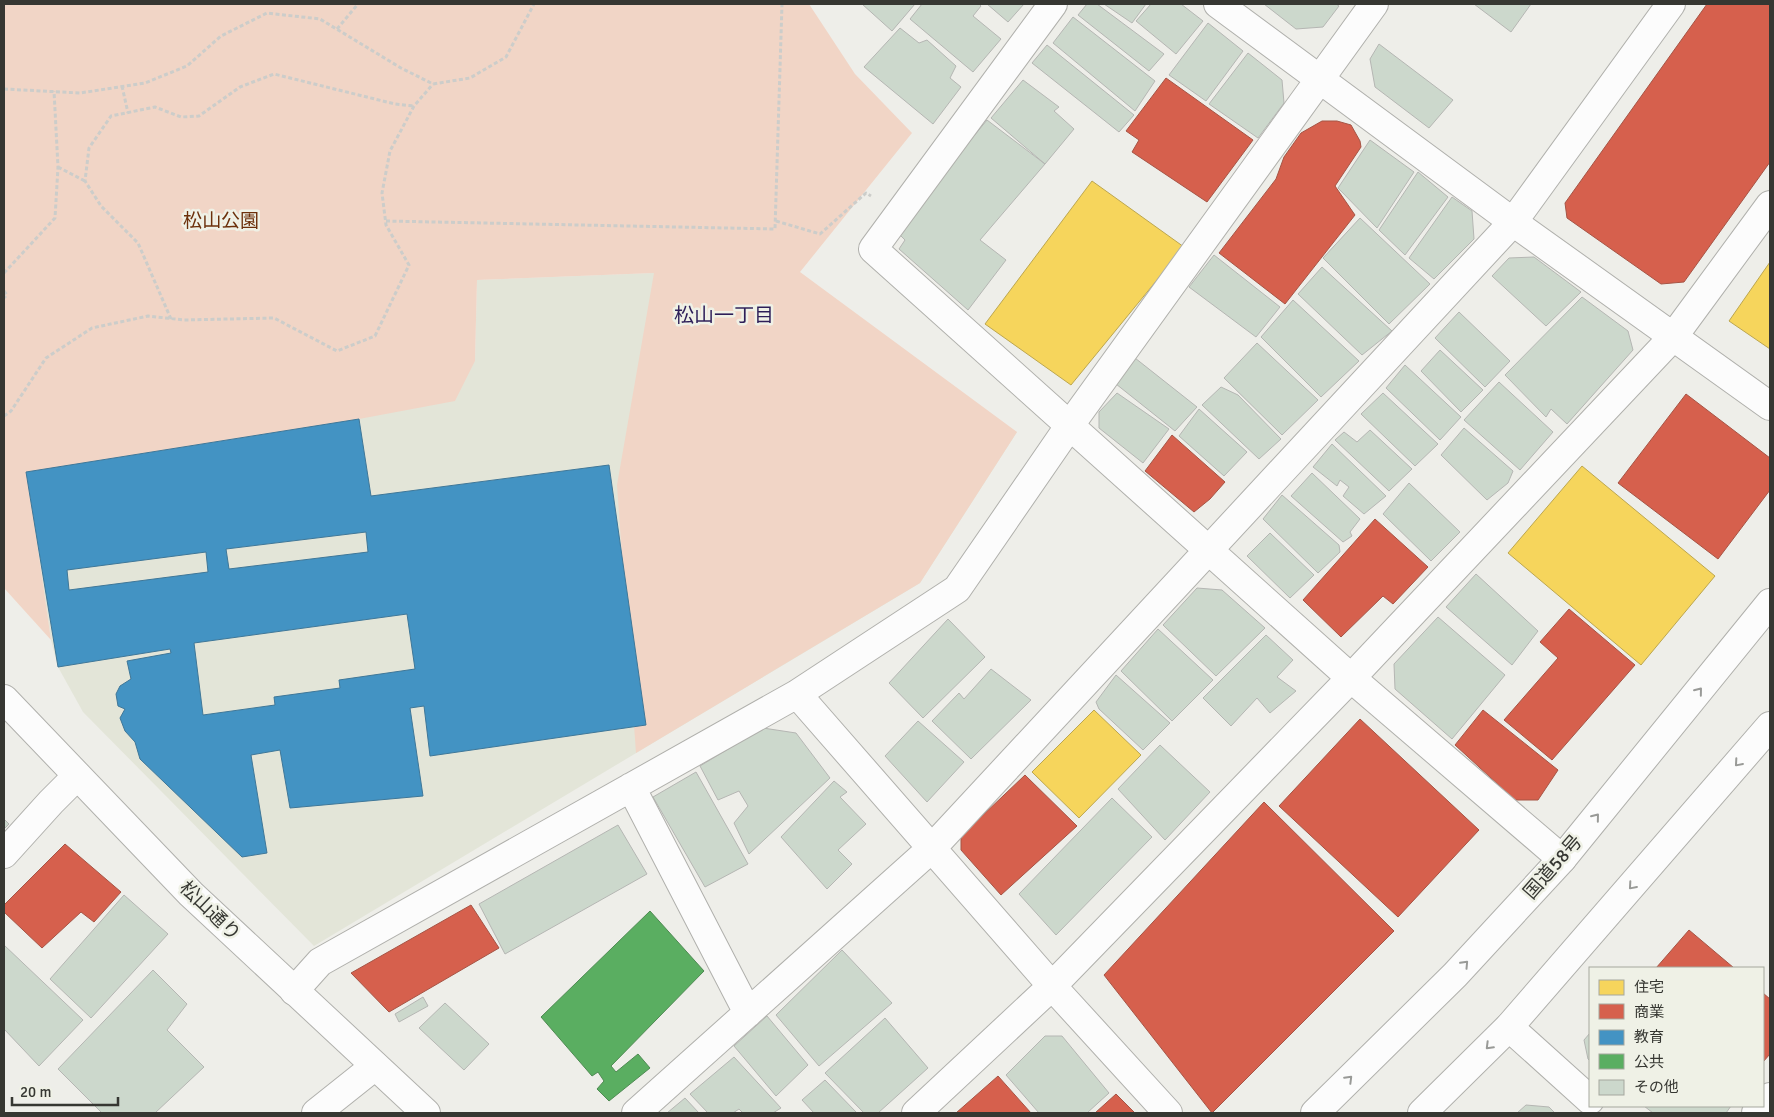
<svg xmlns="http://www.w3.org/2000/svg" width="1774" height="1117" viewBox="0 0 1774 1117" font-family="Signika,'Noto Sans JP',sans-serif">
<style>
.built{fill:#e3e5d8}
.green{fill:#f1d5c6}
.homes{fill:#f6d55c;stroke:#bca64f}
.shops{fill:#d6604d;stroke:#a65445}
.schools{fill:#4393c3;stroke:#3f7798;fill-rule:evenodd}
.public{fill:#5aae61;stroke:#4f8a53}
.building{fill:#ccd8cc;stroke:#b5b6b3}
.lines{fill:none;stroke-linecap:round;stroke-linejoin:round}
.street-casing{stroke:#b0b0ac;stroke-width:30}
.secondary-casing{stroke:#b0b0ac;stroke-width:30}
.highway-casing{stroke:#b0b0ac;stroke-width:30}
.path{stroke:#cccdca;stroke-width:3;stroke-dasharray:4 2.5;stroke-linecap:butt}
.street{stroke:#fcfcfc;stroke-width:28}
.secondary{stroke:#fcfcfc;stroke-width:28}
.highway{stroke:#fcfcfc;stroke-width:28}
.oneway{stroke:#999a97}
.labels{text-anchor:middle;dominant-baseline:central;stroke-width:5;stroke-linejoin:round;paint-order:stroke}
.park-label{font-size:19px;fill:#6c300b;stroke:#eff1e6}
.street-label{font-size:19px;fill:#363732;stroke:#eff1e6}
.neighbourhood-label{font-size:20px;fill:#2d1e58;stroke:#eff1e6}
</style>
<rect width="100%" height="100%" fill="#eeeee9"/>
<path class="built" d="M 654,273 L 1017,432 L 920,583 L 314,946 L 83,712 L 58,667 L 51,640 L 26,472 L 359,419 L 475,361 L 477,280 Z"/>
<path class="green" d="M 4,4 L 809,4 L 855,74 L 912,133 L 800,272 L 1017,432 L 920,583 L 636,753 L 617,485 L 654,273 L 477,280 L 475,361 L 455,401 L 359,419 L 27,472 L 51,640 L 4,588 Z"/>
<path class="homes" d="M 1092,181 L 1184,247 L 1071,385 L 985,324 Z
M 1770,262 L 1770,349 L 1729,321 Z
M 1582,466 L 1715,576 L 1641,665 L 1508,553 Z
M 1094,710 L 1141,755 L 1079,818 L 1032,772 Z"/>
<path class="shops" d="M 1707,4 L 1770,4 L 1770,162 L 1684,282 L 1661,284 L 1567,218 L 1565,203 Z
M 1166,78 L 1253,140 L 1207,202 L 1132,152 L 1139,140 L 1126,131 Z
M 1322,121 L 1337,121 L 1351,125 L 1360,141 L 1361,147 L 1335,186 L 1355,215 L 1285,304 L 1219,253 L 1276,179 L 1284,157 L 1301,133 Z
M 1686,394 L 1770,458 L 1770,490 L 1718,559 L 1618,483 Z
M 1172,435 L 1225,482 L 1210,499 L 1194,512 L 1145,471 Z
M 1375,519 L 1428,567 L 1393,604 L 1383,596 L 1341,637 L 1303,600 Z
M 1569,609 L 1635,665 L 1552,760 L 1504,720 L 1558,658 L 1540,642 Z
M 1483,710 L 1558,770 L 1538,800 L 1515,800 L 1455,745 Z
M 1360,719 L 1479,830 L 1398,917 L 1279,806 Z
M 1025,775 L 1077,826 L 1001,895 L 961,850 L 961,836 Z
M 1264,802 L 1394,931 L 1212,1113 L 1104,975 Z
M 65,844 L 121,892 L 94,922 L 81,912 L 42,948 L 4,912 L 4,905 Z
M 471,905 L 499,948 L 389,1012 L 351,973 Z
M 1689,930 L 1734,968 L 1656,968 Z
M 1763,993 L 1770,999 L 1770,1054 L 1763,1062 Z
M 998,1076 L 1031,1113 L 956,1113 Z
M 1116,1094 L 1135,1113 L 1095,1113 Z"/>
<path class="schools" d="M 359,419 L 371,496 L 609,465 L 646,725 L 430,756 L 424,706 L 410,708 L 423,796 L 290,808 L 280,750 L 251,755 L 267,853 L 242,857 L 140,759 L 135,742 L 125,731 L 120,718 L 125,709 L 118,706 L 116,694 L 120,686 L 131,679 L 127,661 L 171,653 L 170,649 L 58,667 L 26,472 ZM 366,532 L 368,552 L 229,569 L 226,549 ZM 206,552 L 208,572 L 69,590 L 67,570 ZM 407,614 L 415,669 L 339,680 L 340,688 L 274,697 L 275,705 L 203,715 L 194,643 Z"/>
<path class="public" d="M 650,911 L 704,971 L 611,1066 L 616,1072 L 638,1054 L 650,1068 L 609,1101 L 597,1089 L 604,1081 L 598,1072 L 592,1076 L 541,1017 Z"/>
<path class="building" d="M 862,4 L 915,4 L 892,31 Z
M 922,4 L 979,4 L 981,6 L 973,16 L 1001,39 L 973,72 L 910,19 Z
M 987,4 L 1024,4 L 1008,22 Z
M 1087,4 L 1097,4 L 1164,54 L 1149,71 L 1078,15 Z
M 1104,4 L 1146,4 L 1132,23 Z
M 1151,4 L 1181,4 L 1203,21 L 1176,54 L 1136,21 Z
M 1264,4 L 1336,4 L 1339,6 L 1323,27 L 1296,29 Z
M 1474,4 L 1531,4 L 1511,32 Z
M 1073,17 L 1155,81 L 1135,111 L 1053,43 Z
M 1208,23 L 1243,51 L 1206,101 L 1169,75 Z
M 900,28 L 919,43 L 927,40 L 956,66 L 950,78 L 961,87 L 933,124 L 864,67 Z
M 1379,44 L 1453,100 L 1429,128 L 1375,87 L 1370,59 Z
M 1047,45 L 1134,115 L 1119,132 L 1032,63 Z
M 1248,53 L 1282,80 L 1284,103 L 1258,138 L 1209,104 Z
M 1023,80 L 1059,107 L 1054,111 L 1074,129 L 1045,164 L 991,118 Z
M 987,120 L 1045,164 L 980,240 L 1006,260 L 968,310 L 899,249 L 905,240 L 896,231 Z
M 1370,140 L 1414,172 L 1377,228 L 1338,188 Z
M 1418,172 L 1448,197 L 1405,255 L 1379,230 Z
M 1452,197 L 1472,211 L 1474,239 L 1434,279 L 1409,258 Z
M 1360,218 L 1430,284 L 1389,324 L 1323,258 Z
M 1214,255 L 1280,307 L 1256,337 L 1189,287 Z
M 1534,257 L 1581,292 L 1546,326 L 1492,276 L 1509,258 Z
M 1322,267 L 1392,331 L 1362,355 L 1298,294 Z
M 1582,297 L 1628,331 L 1633,350 L 1567,424 L 1551,409 L 1546,417 L 1505,375 Z
M 1293,300 L 1359,361 L 1321,397 L 1261,337 Z
M 1459,312 L 1510,361 L 1485,387 L 1435,338 Z
M 1257,343 L 1318,400 L 1282,435 L 1224,378 Z
M 1440,350 L 1483,390 L 1461,412 L 1421,371 Z
M 1135,358 L 1197,407 L 1175,431 L 1116,384 Z
M 1405,365 L 1461,417 L 1440,440 L 1386,388 Z
M 1499,382 L 1553,432 L 1520,470 L 1464,420 Z
M 1221,387 L 1238,395 L 1281,439 L 1259,459 L 1202,405 Z
M 1117,393 L 1169,429 L 1143,463 L 1099,428 L 1099,412 Z
M 1383,393 L 1438,444 L 1415,466 L 1361,414 Z
M 1199,409 L 1247,452 L 1224,476 L 1179,436 Z
M 1464,428 L 1513,471 L 1508,483 L 1487,500 L 1441,455 Z
M 1370,430 L 1412,469 L 1389,491 L 1335,440 L 1344,432 L 1357,442 Z
M 1332,444 L 1386,496 L 1364,514 L 1343,496 L 1349,487 L 1340,480 L 1337,486 L 1313,467 Z
M 1312,473 L 1360,519 L 1350,532 L 1352,536 L 1343,542 L 1291,496 Z
M 1409,483 L 1460,532 L 1431,561 L 1383,514 Z
M 1282,495 L 1339,545 L 1340,552 L 1318,573 L 1263,519 Z
M 1270,533 L 1314,575 L 1290,598 L 1247,556 Z
M 1476,574 L 1538,631 L 1512,665 L 1446,607 Z
M 1197,588 L 1222,590 L 1265,628 L 1216,676 L 1163,625 Z
M 1438,617 L 1505,675 L 1452,739 L 1395,689 L 1394,664 Z
M 948,619 L 985,657 L 923,718 L 889,683 Z
M 1158,629 L 1213,680 L 1172,721 L 1121,671 Z
M 1266,635 L 1293,660 L 1277,677 L 1296,691 L 1270,713 L 1257,698 L 1231,726 L 1203,698 Z
M 991,669 L 1031,700 L 971,759 L 932,721 L 959,693 L 964,699 Z
M 1116,675 L 1170,723 L 1143,750 L 1099,709 L 1096,702 Z
M 918,721 L 964,762 L 927,802 L 885,756 Z
M 763,728 L 796,733 L 830,778 L 749,854 L 734,823 L 748,806 L 739,791 L 718,800 L 700,766 Z
M 1160,745 L 1210,792 L 1165,840 L 1118,789 Z
M 696,772 L 748,864 L 705,887 L 653,797 Z
M 834,781 L 847,792 L 840,797 L 866,824 L 838,850 L 852,864 L 827,889 L 781,837 Z
M 1112,798 L 1152,837 L 1056,935 L 1019,894 Z
M 4,819 L 9,824 L 4,829 Z
M 618,825 L 647,874 L 505,954 L 479,904 Z
M 124,895 L 168,934 L 91,1018 L 50,979 Z
M 4,945 L 83,1020 L 39,1066 L 4,1029 Z
M 842,950 L 892,1003 L 819,1066 L 776,1015 Z
M 153,970 L 187,1004 L 167,1030 L 204,1067 L 155,1113 L 102,1113 L 58,1069 Z
M 423,997 L 428,1006 L 399,1022 L 395,1014 Z
M 445,1003 L 489,1044 L 464,1070 L 419,1028 Z
M 767,1016 L 808,1065 L 776,1096 L 734,1046 Z
M 885,1018 L 928,1068 L 878,1113 L 864,1113 L 825,1073 Z
M 1590,1033 L 1590,1061 L 1588,1059 L 1584,1040 Z
M 1045,1036 L 1062,1036 L 1109,1093 L 1087,1113 L 1039,1113 L 1006,1075 Z
M 734,1057 L 781,1108 L 773,1113 L 743,1113 L 739,1109 L 733,1113 L 708,1113 L 690,1094 Z
M 825,1080 L 857,1113 L 814,1113 L 802,1100 Z
M 685,1098 L 699,1113 L 667,1113 Z
M 1526,1105 L 1549,1107 L 1555,1113 L 1517,1113 Z
M 1644,1106 L 1731,1106 L 1726,1113 L 1653,1113 Z"/>
<g class="lines">
<defs>
<path id="street" d="M 1053,4 L 873,249 L 1351,678 L 1562,859
M 1218,4 L 1513,222 L 1770,406
M 797,694 L 1052,986 L 1168,1113
M 631,787 L 748,1013
M 4,854 L 51,802 L 77,776
M 294,991 L 320,962 L 797,694 L 957,589 L 1070,425 L 1374,4
M 316,1113 L 375,1066
M 636,1113 L 932,848 L 1513,222 L 1671,4
M 916,1113 L 1052,986 L 1351,678 L 1673,337 L 1770,205
M 1756,1113 L 1770,1097"/>
<path id="secondary" d="M 4,699 L 191,894 L 426,1113
M 1509,1027 L 1590,1100"/>
<path id="highway" d="M 1315,1113 L 1455,975 L 1562,859 L 1770,603
M 1422,1113 L 1509,1027 L 1770,726"/>
</defs>
<use href="#street" class="street-casing"/>
<use href="#secondary" class="secondary-casing"/>
<use href="#highway" class="highway-casing"/>
<path class="path" d="M 337,29 L 358,4
M 122,86 L 128,113
M 4,89 L 80,93 L 145,83 L 187,66 L 221,36 L 267,13 L 320,19 L 401,68 L 433,84 L 470,78 L 506,57 L 534,4
M 58,167 L 85,181
M 386,221 L 775,229 L 782,4
M 776,221 L 820,234 L 866,193 L 871,196
M 4,273 L 55,218 L 58,167 L 54,91
M 4,291 L 7,295 L 4,298
M 171,319 L 138,243 L 101,206 L 85,181 L 89,148 L 111,116 L 155,107 L 181,117 L 199,116 L 240,87 L 274,74 L 395,104 L 414,106
M 4,416 L 11,411 L 46,358 L 92,328 L 148,316 L 184,320 L 274,318 L 337,351 L 375,336 L 409,265 L 386,225 L 382,193 L 390,151 L 414,106 L 433,84"/>
<use href="#street" class="street"/>
<use href="#secondary" class="secondary"/>
<use href="#highway" class="highway"/>
</g>
<defs><path id="oneway-chevron" d="M-2-3.5L2.5 0L-2 3.5" fill="none" stroke-width="1.6" stroke-linecap="round" stroke-linejoin="round" transform="scale(1.25)"/></defs>
<g class="oneway">
<use href="#oneway-chevron" transform="translate(1699 691) rotate(-51)"/>
<use href="#oneway-chevron" transform="translate(1738 763) rotate(131)"/>
<use href="#oneway-chevron" transform="translate(1596 817) rotate(-51)"/>
<use href="#oneway-chevron" transform="translate(1632 886) rotate(131)"/>
<use href="#oneway-chevron" transform="translate(1465 964) rotate(-47)"/>
<use href="#oneway-chevron" transform="translate(1489 1046) rotate(135)"/>
<use href="#oneway-chevron" transform="translate(1349 1079) rotate(-45)"/>
</g>
<g class="labels">
<g class="park-label">
<text x="221" y="221">松山公園</text>
</g>
<g class="street-label">
<text transform="translate(1553 867) rotate(-49)">国道58号</text>
<text transform="translate(210 911) rotate(44)">松山通り</text>
</g>
<g class="neighbourhood-label">
<text x="724" y="315">松山一丁目</text>
</g>
</g>
<rect width="1774" height="1117" fill="none" stroke="#363732" stroke-width="10"/>
<rect x="1589" y="967" width="175" height="140" fill="#eff1e6" stroke="#a5a79e"/>
<rect x="1599" y="980" width="25" height="15" fill="#f6d55c" stroke="#a5a79e"/>
<text x="1634" y="992" font-size="15" fill="#363732">住宅</text>
<rect x="1599" y="1004" width="25" height="15" fill="#d6604d" stroke="#a5a79e"/>
<text x="1634" y="1017" font-size="15" fill="#363732">商業</text>
<rect x="1599" y="1030" width="25" height="15" fill="#4393c3" stroke="#a5a79e"/>
<text x="1634" y="1042" font-size="15" fill="#363732">教育</text>
<rect x="1599" y="1054" width="25" height="15" fill="#5aae61" stroke="#a5a79e"/>
<text x="1634" y="1067" font-size="15" fill="#363732">公共</text>
<rect x="1599" y="1080" width="25" height="15" fill="#ccd8cc" stroke="#a5a79e"/>
<text x="1634" y="1092" font-size="15" fill="#363732">その他</text>
<path d="M12 1097v8h106v-8" fill="none" stroke="#363732" stroke-width="2.5"/>
<text x="20" y="1097" font-size="15" fill="#363732" stroke="#eff1e6" stroke-width="4" paint-order="stroke">20 m</text>
</svg>
